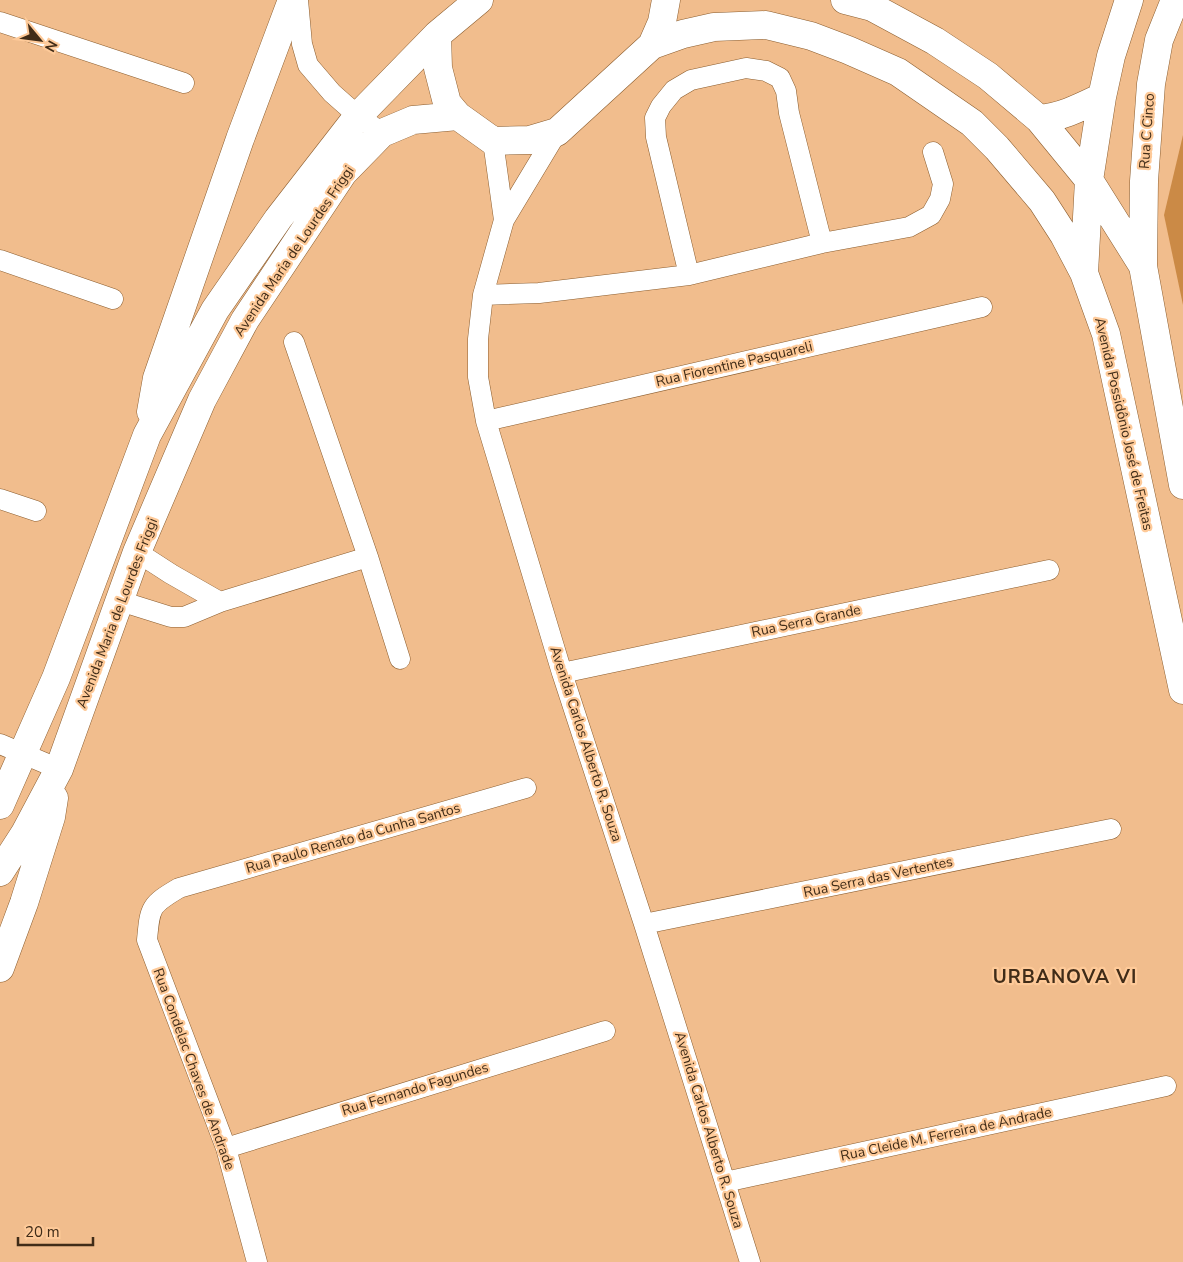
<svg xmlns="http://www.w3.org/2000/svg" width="1183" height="1262" viewBox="0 0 1183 1262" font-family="'Nunito Sans',sans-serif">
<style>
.forest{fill:#cb8a46}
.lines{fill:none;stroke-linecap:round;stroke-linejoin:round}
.street-casing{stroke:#8b5d2e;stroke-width:21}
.secondary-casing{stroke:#8b5d2e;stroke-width:29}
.street{stroke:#fff;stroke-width:20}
.secondary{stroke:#fff;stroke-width:28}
.labels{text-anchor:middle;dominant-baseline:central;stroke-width:4.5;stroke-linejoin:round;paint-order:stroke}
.street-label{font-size:14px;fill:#402c18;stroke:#feca99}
.district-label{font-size:19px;font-weight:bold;letter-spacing:1px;fill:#402c18;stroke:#feca99}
</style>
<rect width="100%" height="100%" fill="#f1bd8d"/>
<path class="forest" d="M 1183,135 L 1183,305 L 1164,215 Z"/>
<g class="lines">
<defs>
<path id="street" d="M 298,0 L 302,44 L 308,65 L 332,93 L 358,116 L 382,133
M 0,22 L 184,83
M 493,141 L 504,220 L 557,132
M 504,220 L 483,295 L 478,339 L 478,377 L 486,421 L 562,673 L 644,924 L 750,1262
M 0,260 L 113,299
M 689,275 L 656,137 L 655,118 L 661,106 L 674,90 L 691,80 L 746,68 L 766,71 L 780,78 L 786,91 L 789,113 L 822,243
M 483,295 L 539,293 L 689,275 L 822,243 L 909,227 L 931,215 L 940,199 L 943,184 L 933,152
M 294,342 L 368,557 L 400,659
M 486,421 L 982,307
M 0,499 L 36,511
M 137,552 L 171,574 L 220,602
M 120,601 L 171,617 L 184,617 L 220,602 L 368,557
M 562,673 L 1049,570
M 0,744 L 59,769
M 644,924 L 1111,829
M 226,1148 L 605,1031
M 725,1182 L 1166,1086
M 257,1262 L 226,1148 L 147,940 C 150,907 150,905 179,888 L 526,788"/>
<path id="secondary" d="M 845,0 L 872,7 L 935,41 L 988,76 L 1039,119 L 1089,180 L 1143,266 L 1183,485
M 437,35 L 438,68 L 447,103 L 458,116
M 652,45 L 683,34 L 714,27 L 766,25 L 811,36 L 848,50 L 898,72 L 972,123 L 997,148 L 1042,201 L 1064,235 L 1084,273 L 1106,334 L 1183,690
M 1039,119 C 1062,117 1081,107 1102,97
M 1143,266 L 1144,181 L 1151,84 L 1159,40 L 1175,0
M 1084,273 L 1089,180 L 1102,97 L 1111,56 L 1129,0
M 151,412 L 157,378 L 240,139 L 292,0
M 0,805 L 56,678 L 147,435 L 215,310 L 278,219 L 358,116 L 437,35 L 479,0
M 0,872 L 25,833 L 59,769 L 137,552 L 202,400 L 245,320 L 343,173 L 382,133 L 413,120 L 458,116 L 493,141 L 530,140 L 557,132 L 652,45 L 662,22 L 666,0
M 0,968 L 24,903 L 51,817 L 54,798"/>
</defs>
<use href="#street" class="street-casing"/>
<use href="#secondary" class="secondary-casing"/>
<use href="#street" class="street"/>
<use href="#secondary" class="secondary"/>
</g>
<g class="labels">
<g class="street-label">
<text transform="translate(1147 131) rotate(-86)">Rua C Cinco</text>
<text transform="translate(294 251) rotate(-56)">Avenida Maria de Lourdes Friggi</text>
<text transform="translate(734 364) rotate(-13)">Rua Fiorentine Pasquareli</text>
<text transform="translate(1124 424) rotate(77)">Avenida Possidônio José de Freitas</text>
<text transform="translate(117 613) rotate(-69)">Avenida Maria de Lourdes Friggi</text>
<text transform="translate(806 621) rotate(-12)">Rua Serra Grande</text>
<text transform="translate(586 744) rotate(72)">Avenida Carlos Alberto R. Souza</text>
<text transform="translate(353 838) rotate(-16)">Rua Paulo Renato da Cunha Santos</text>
<text transform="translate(878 877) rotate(-12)">Rua Serra das Vertentes</text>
<text transform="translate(194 1069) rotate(70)">Rua Condelac Chaves de Andrade</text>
<text transform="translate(415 1089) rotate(-17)">Rua Fernando Fagundes</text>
<text transform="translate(709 1130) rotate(73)">Avenida Carlos Alberto R. Souza</text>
<text transform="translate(946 1134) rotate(-12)">Rua Cleide M. Ferreira de Andrade</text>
</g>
<g class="district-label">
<text x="1065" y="977">URBANOVA VI</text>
</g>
</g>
<g transform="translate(40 40) rotate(119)" stroke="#feca99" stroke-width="4" paint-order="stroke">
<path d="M0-4L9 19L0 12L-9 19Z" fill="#402c18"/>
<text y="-8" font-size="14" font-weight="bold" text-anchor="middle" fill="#402c18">N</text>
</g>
<path d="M18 1237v8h75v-8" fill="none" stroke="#402c18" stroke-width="2.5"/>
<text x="25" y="1237" font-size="15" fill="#402c18" stroke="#feca99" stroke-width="4" paint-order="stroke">20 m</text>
</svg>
